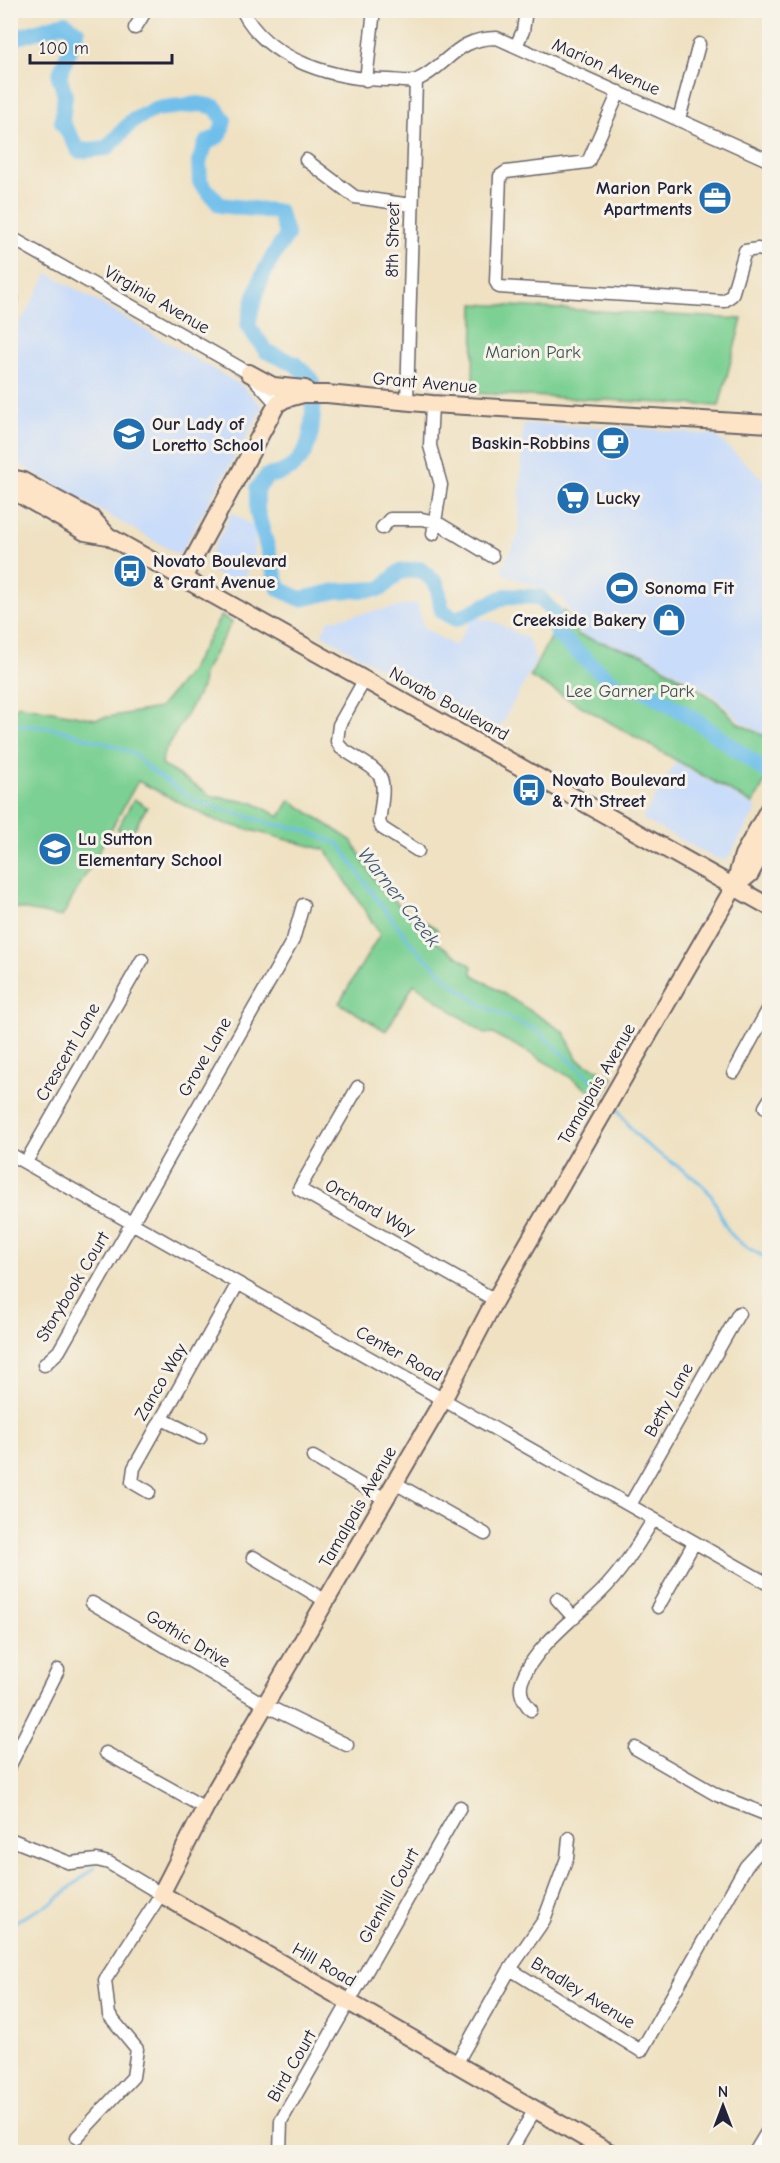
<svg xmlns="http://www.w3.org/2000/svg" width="780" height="2163" viewBox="0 0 780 2163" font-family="'Comic Neue',sans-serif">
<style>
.built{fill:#c9dcf9}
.green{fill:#7bd093;stroke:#4e7967;stroke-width:1.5}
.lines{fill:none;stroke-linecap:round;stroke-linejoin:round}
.stream{stroke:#70bfeb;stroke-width:3}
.river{stroke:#70bfeb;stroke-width:16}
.street-casing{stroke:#6a656a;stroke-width:15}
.secondary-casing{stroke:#6a656a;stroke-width:20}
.street{stroke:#fff;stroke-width:12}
.secondary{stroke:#fee4c6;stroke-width:16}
.labels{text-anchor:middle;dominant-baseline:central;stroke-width:6;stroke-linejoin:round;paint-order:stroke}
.street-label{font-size:18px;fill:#22223b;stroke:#f7f3e8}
.poi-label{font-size:18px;font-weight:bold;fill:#22223b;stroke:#f7f3e8;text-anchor:start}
.park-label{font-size:18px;fill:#3d5655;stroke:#f7f3e8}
.water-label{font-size:20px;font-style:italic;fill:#3d5979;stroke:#f7f3e8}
</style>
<rect width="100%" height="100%" fill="#f7f3e8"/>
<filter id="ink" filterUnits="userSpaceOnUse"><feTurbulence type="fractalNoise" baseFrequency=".0167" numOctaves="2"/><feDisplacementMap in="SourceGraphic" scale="12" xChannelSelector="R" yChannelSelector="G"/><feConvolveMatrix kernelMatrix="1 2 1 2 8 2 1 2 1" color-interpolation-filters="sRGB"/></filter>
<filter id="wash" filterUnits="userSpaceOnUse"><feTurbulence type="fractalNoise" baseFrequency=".008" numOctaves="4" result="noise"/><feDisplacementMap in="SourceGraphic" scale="24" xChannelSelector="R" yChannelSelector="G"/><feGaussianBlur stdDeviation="1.35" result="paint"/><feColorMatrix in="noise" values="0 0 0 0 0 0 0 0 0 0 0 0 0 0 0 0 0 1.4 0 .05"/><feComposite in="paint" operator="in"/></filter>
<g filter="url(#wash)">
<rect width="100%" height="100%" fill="#efe1c1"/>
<path class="built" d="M 48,273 L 241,385 L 263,407 L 179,555 L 11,460 L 11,339 Z
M 523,424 L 625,427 L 715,435 L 769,484 L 769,737 L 741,722 L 716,697 L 645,654 L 579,634 L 578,627 L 561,597 L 504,574 L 501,569 L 518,536 Z
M 232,512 L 256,528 L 253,561 L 240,587 L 208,570 L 205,565 Z
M 417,603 L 424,628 L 455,646 L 473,617 L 496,622 L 528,639 L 536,661 L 496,735 L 321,634 L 329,620 Z
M 676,762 L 757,808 L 729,857 L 725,860 L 716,859 L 642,819 Z"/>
<path class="green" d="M 474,304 L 742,319 L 719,406 L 473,393 Z
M 564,610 L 578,635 L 644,655 L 714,699 L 739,724 L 769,738 L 769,774 L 753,804 L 530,677 Z
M 221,616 L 232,622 L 203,674 L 202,687 L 163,755 L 162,765 L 212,796 L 254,803 L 280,817 L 290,800 L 352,841 L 376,882 L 402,908 L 437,929 L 438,943 L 472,966 L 472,974 L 564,1032 L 578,1060 L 613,1077 L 600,1099 C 566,1072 530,1052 491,1033 L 485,1034 L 414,984 L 386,1031 L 339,1003 L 380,934 L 326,850 L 216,821 L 138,781 L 62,917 L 11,907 L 11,711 L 19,705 L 96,719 L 159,708 L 189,672 Z
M 134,799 L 147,807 L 130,836 L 117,829 Z"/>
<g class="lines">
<path class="stream" d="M 10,724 L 53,728 L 118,747 L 134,754 L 148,768 L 195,801 L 276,825 L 298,828 L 339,844 L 375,897 L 413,946 L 451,982 L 483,1006 L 538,1031 L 605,1092
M 616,1106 C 642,1152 664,1153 700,1183 C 717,1197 718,1214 728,1230 C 737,1244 756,1252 770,1260
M 10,1924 L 53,1902 L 95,1867"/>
<path class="river" d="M 10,36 L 14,38 L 65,23 L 77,32 L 59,76 L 65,95 L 62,122 L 79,151 L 107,148 L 132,121 L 155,109 L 199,104 L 215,107 L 224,120 L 220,135 L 206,143 L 199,162 L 200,182 L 220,205 L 279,212 L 287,236 C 264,266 255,289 248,326 L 266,351 L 295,364 L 312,380 C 314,420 317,470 267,476 L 257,489 L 257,511 L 279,589 L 301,599 L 336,591 L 381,589 L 399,572 L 420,569 L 437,584 L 442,611 L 456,619 L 506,596 L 539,597 L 554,613 L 558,635 L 616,686 L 643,689 L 697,721 L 770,774"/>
</g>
</g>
<g filter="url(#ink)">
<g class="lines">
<defs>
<path id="street" d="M 242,10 C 268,62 337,80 390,80 C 397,80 410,83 417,80 C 449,65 455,38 497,38 L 770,161
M 135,28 L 146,10
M 516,46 L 523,31 L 526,10
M 366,80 L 374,10
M 619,92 L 588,162 L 506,172 L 500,176 L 496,282 L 499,287 L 724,301 L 732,295 L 745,251 L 758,249 L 770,252
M 679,119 L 699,44
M 306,160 L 355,197 L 411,205
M 10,237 L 249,373 L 277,404
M 10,297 L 12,298
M 407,401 L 416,80
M 432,404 L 430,446 L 441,485 L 433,534
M 382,528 L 390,519 L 422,519 L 436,522 L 492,556
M 365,679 L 339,725 L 337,741 L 341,748 C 385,777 387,768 379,822 L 382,828 L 418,851
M 734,1072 L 770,1006
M 358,1087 L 299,1189 L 495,1300
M 765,1107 L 770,1099
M 10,1154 L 770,1585
M 26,1162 L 142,960
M 44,1365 L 59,1351 L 293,940 L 303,905
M 162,1419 L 200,1438
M 313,1457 L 385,1499
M 395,1483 L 485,1534
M 149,1492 L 132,1482 L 134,1468 L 237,1285
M 630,1505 L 739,1313
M 253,1557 L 326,1601
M 557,1599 L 574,1618
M 92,1603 L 265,1705 L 347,1745
M 658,1607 L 694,1543
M 531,1710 C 524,1702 518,1693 522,1681 C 532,1649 577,1616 601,1592 C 622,1571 637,1546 653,1520
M 635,1748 L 717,1795 L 770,1816
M 106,1753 L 205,1808
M 10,1765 L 58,1670
M 10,1839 L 70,1863 L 97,1860 L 109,1863 L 161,1894 L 105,1980 L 109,2015 L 137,2049 L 133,2077 L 77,2137
M 510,1969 L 641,2051 L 746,1866 L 770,1840
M 456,2064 L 510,1969 L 544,1920 L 567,1858 L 569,1838
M 280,2152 L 281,2121 L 460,1807
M 510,2152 L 534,2111
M 755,2152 L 770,2127"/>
<path id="secondary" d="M 249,373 L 273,386 L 305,389
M 10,478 L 21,480 L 93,519 L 108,536 L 770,907
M 10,489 L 85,532 L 108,536
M 183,578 L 277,404 L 285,399 L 303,394 L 327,394 L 432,404 L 770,424
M 734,887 L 750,874 L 770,837
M 609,2152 L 161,1894 L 205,1808 L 443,1400 L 495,1300 L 734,887 L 743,855 L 770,807"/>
</defs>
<use href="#street" class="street-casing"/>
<use href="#secondary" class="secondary-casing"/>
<use href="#street" class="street"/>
<use href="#secondary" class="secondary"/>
</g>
</g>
<defs>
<symbol id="office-disc" viewBox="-11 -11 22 22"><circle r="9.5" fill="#1f6fb2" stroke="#f7f3e8"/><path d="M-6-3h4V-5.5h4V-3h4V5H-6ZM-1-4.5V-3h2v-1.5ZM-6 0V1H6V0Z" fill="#fff"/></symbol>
<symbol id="school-disc" viewBox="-11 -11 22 22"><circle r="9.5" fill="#1f6fb2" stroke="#f7f3e8"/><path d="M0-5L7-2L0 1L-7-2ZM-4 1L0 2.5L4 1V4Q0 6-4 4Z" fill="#fff"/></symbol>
<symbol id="cafe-disc" viewBox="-11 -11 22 22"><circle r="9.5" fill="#1f6fb2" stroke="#f7f3e8"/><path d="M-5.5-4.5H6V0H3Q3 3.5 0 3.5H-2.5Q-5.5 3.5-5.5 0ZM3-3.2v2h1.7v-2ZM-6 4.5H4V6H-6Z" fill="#fff"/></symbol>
<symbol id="supermarket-disc" viewBox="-11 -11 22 22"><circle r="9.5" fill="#1f6fb2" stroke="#f7f3e8"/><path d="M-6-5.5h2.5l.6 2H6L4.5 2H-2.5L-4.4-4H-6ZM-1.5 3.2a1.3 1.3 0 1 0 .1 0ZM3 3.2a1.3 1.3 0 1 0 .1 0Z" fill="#fff"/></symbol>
<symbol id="bus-disc" viewBox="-11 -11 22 22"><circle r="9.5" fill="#1f6fb2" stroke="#f7f3e8"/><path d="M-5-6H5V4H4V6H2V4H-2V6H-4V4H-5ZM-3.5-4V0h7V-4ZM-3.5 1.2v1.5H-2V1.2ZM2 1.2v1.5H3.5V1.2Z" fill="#fff"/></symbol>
<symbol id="stadium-disc" viewBox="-11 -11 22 22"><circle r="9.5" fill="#1f6fb2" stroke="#f7f3e8"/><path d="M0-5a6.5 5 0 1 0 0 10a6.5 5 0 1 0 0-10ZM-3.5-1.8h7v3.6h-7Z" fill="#fff"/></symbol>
<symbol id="shop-disc" viewBox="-11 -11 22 22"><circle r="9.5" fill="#1f6fb2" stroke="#f7f3e8"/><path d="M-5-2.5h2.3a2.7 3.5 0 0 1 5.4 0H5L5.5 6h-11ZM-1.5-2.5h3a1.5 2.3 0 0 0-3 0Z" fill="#fff"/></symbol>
</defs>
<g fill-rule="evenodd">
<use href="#office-disc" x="696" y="179" width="38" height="38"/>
<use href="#school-disc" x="110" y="415" width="38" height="38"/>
<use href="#cafe-disc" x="594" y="424" width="38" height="38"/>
<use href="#supermarket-disc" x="554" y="479" width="38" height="38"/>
<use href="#bus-disc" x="111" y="552" width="38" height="38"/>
<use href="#stadium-disc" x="603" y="569" width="38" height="38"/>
<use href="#shop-disc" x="650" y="601" width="38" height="38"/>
<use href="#bus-disc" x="510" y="771" width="38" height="38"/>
<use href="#school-disc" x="36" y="830" width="38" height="38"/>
</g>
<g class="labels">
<g class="street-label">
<text transform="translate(606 67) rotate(24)">Marion Avenue</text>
<text transform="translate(393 240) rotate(-89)">8th Street</text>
<text transform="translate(157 300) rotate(30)">Virginia Avenue</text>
<text transform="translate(425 383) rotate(5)">Grant Avenue</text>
<text transform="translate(449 704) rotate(29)">Novato Boulevard</text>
<text transform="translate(68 1052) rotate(-60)">Crescent Lane</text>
<text transform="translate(205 1057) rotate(-60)">Grove Lane</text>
<text transform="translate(597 1084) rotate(-60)">Tamalpais Avenue</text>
<text transform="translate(370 1208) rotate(29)">Orchard Way</text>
<text transform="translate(73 1287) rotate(-59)">Storybook Court</text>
<text transform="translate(399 1354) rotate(29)">Center Road</text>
<text transform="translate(161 1382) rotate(-60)">Zanco Way</text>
<text transform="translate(669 1400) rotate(-61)">Betty Lane</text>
<text transform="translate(358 1507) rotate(-60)">Tamalpais Avenue</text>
<text transform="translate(188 1639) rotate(31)">Gothic Drive</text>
<text transform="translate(389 1896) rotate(-61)">Glenhill Court</text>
<text transform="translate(324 1965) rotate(30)">Hill Road</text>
<text transform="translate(583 1993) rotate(32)">Bradley Avenue</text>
<text transform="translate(292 2066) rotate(-60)">Bird Court</text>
</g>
<g class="poi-label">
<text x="692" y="188" text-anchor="end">Marion Park<tspan x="692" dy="21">Apartments</tspan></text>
<text x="152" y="424">Our Lady of<tspan x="152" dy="21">Loretto School</tspan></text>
<text x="590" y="443" text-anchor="end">Baskin-Robbins</text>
<text x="596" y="498">Lucky</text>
<text x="153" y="561">Novato Boulevard<tspan x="153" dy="21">&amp; Grant Avenue</tspan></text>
<text x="645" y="588">Sonoma Fit</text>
<text x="646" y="620" text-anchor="end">Creekside Bakery</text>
<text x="552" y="780">Novato Boulevard<tspan x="552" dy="21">&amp; 7th Street</tspan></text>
<text x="78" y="839">Lu Sutton<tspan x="78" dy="21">Elementary School</tspan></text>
</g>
<g class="park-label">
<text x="533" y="352">Marion Park</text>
<text x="630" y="691">Lee Garner Park</text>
</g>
<g class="water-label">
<text transform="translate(399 897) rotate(52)">Warner Creek</text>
</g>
</g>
<rect width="780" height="2163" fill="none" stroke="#f7f3e8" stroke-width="36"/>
<g transform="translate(723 2106)" stroke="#f7f3e8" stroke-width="4.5" paint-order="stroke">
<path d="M0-4.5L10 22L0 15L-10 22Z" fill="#22223b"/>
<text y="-9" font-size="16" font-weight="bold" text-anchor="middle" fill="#22223b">N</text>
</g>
<path d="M30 54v9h142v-9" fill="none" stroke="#22223b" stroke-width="3"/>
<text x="39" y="54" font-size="18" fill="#22223b" stroke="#f7f3e8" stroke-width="4.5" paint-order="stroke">100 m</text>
</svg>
